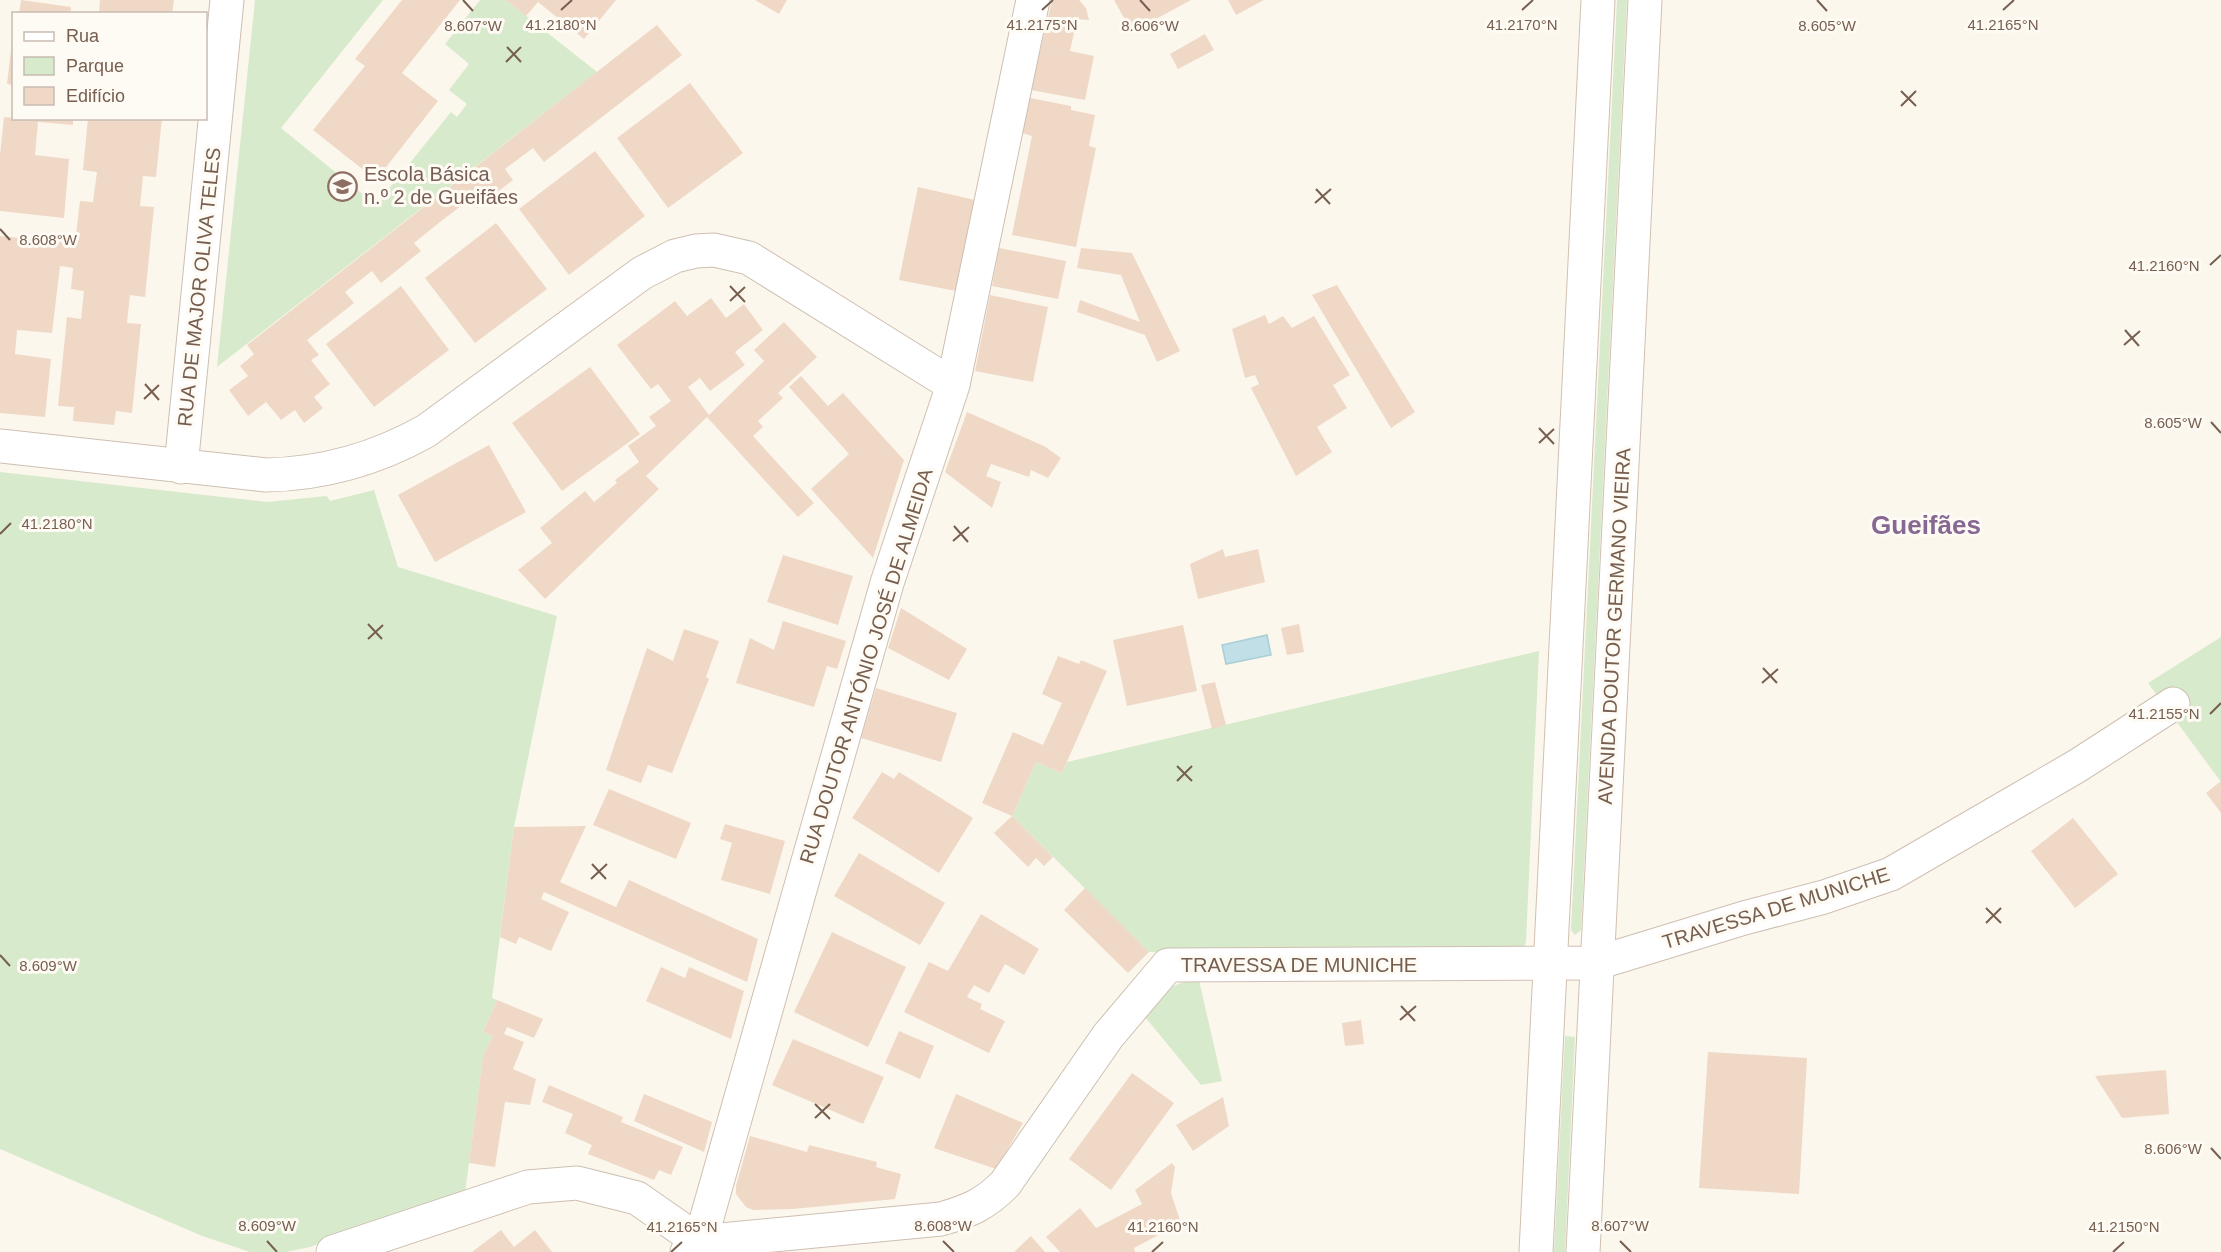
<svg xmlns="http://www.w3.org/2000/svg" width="2221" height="1252" viewBox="0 0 2221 1252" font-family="Helvetica,sans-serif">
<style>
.green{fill:#d7eacb}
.water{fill:#c1dfe6;stroke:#a8ced7;stroke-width:1.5}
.building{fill:#f0d8c6}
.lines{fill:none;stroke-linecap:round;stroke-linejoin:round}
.minor-casing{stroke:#cebfb2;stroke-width:35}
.secondary-casing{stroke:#d1c0b0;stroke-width:35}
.minor{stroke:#fff;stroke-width:33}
.secondary{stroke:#fff;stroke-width:33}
.ticks{fill:none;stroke:#775f50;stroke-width:2}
.labels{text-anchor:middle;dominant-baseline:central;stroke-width:6;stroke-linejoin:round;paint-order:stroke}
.education-label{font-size:20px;fill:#785e54;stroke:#fefaf4;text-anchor:start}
.street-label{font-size:20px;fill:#775f50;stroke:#fefaf4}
.district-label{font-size:26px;font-weight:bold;fill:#866892;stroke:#fefaf4}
.ticks-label{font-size:15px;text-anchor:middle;fill:#775f50;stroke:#fefaf4;stroke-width:6;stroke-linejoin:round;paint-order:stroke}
</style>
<rect width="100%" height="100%" fill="#fcf7ed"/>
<path class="green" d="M 255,0 L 383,0 L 281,128 L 376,205 L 451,112 L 457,117 L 467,104 L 449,90 L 469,64 L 445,44 L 480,0 L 506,0 L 597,72 L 217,367 Z
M 1617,0 L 1627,0 L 1581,930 L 1575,935 L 1571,930 Z
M 0,472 L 267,502 L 327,496 L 330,501 L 374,490 L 398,567 L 557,616 L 514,827 L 492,998 L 497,1000 L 483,1032 L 493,1036 L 483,1056 L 465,1193 L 310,1247 L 286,1252 L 250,1252 L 202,1236 L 0,1149 Z
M 2221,637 L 2221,782 L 2148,683 Z
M 1539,651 L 1526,942 L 1522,951 L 1495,956 L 1149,952 L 1012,816 L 1036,762 L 1062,773 L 1067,762 Z
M 1199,980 L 1222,1081 L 1201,1085 L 1145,1017 C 1163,994 1168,982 1199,980 Z
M 1565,1036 L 1575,1037 L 1565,1252 L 1554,1252 Z"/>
<path class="water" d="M 1267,635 L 1271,655 L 1226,664 L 1222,645 Z"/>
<path class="building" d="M 21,0 L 71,7 L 70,14 L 19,14 Z
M 100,0 L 174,0 L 172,14 L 99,14 Z
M 402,0 L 460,0 L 402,73 L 438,101 L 376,180 L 313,130 L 365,66 L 355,59 Z
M 506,0 L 616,0 L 584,39 L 538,2 L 526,16 Z
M 755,0 L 787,0 L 779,14 Z
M 1052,0 L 1079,0 L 1086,8 L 1089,20 L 1077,19 L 1070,51 L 1094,56 L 1085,100 L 1031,90 Z
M 1114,0 L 1191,0 L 1132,32 Z
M 1228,0 L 1264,0 L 1236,15 Z
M 657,25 L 682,55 L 544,162 L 533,148 L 505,169 L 513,180 L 477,208 L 470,199 L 440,222 L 414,243 L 421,251 L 381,283 L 372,271 L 345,292 L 354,303 L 307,340 L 319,355 L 311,360 L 330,384 L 314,397 L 323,408 L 304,423 L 295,410 L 281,420 L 266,402 L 248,416 L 229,390 L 248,376 L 240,366 L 254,354 L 247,345 Z
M 1205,34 L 1214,50 L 1178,69 L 1170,54 Z
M 12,42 L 14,42 L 14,85 L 7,84 Z
M 690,83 L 743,153 L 668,208 L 617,138 Z
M 1030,98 L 1071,106 L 1071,110 L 1095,115 L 1089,146 L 1096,148 L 1076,247 L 1012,235 L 1032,136 L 1022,133 Z
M 4,117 L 39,120 L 73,118 L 73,125 L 38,122 L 35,155 L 69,159 L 64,218 L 0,211 L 0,155 Z
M 88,118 L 162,118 L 156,177 L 143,176 L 140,206 L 154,207 L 145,297 L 130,295 L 127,323 L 141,324 L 132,413 L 116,411 L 114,425 L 73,421 L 74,407 L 58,406 L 67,317 L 81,319 L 84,291 L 71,289 L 73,268 L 60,266 L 52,333 L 17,330 L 15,354 L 51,359 L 45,417 L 0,413 L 0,236 L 75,243 L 80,201 L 93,202 L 95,186 L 97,172 L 83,170 Z
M 595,151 L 645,216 L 569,275 L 519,209 Z
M 918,187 L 975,200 L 956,291 L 899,280 Z
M 496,223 L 547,289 L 475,343 L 425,278 Z
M 999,248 L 1066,261 L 1058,299 L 992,286 Z
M 1081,248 L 1132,253 L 1180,351 L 1157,362 L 1145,335 L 1077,312 L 1080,300 L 1140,322 L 1121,275 L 1077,268 Z
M 1337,285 L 1415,412 L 1391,428 L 1312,295 Z
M 401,286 L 449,350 L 374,407 L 326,344 Z
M 990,295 L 1048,307 L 1033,382 L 975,371 Z
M 711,298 L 726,318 L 744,304 L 763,330 L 735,352 L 745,365 L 710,391 L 700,378 L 688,387 L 709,415 L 764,361 L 754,350 L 784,322 L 817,357 L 778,393 L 783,398 L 758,421 L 763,427 L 753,436 L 814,503 L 798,517 L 707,417 L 646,476 L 659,489 L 545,599 L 518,570 L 552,543 L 540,528 L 585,491 L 594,502 L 617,483 L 615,480 L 639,462 L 628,446 L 656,426 L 649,417 L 671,401 L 658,384 L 651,389 L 617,345 L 675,301 L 687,316 Z
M 1265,315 L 1269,324 L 1283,316 L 1292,328 L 1314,316 L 1350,375 L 1333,385 L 1347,408 L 1317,427 L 1332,452 L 1296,476 L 1251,388 L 1259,384 L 1255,375 L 1245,378 L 1232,329 Z
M 590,367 L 640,434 L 562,491 L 512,423 Z
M 801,376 L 828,406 L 843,393 L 904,460 L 873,558 L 811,489 L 849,454 L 789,387 Z
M 967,412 L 1044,446 L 1061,458 L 1048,478 L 1031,470 L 1029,477 L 991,464 L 986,476 L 1001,482 L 992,508 L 945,472 Z
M 489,445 L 526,512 L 435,562 L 398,495 Z
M 1223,549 L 1225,557 L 1258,549 L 1265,582 L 1198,599 L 1190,564 Z
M 783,555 L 853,576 L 838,625 L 767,602 Z
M 901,608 L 967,649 L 949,680 L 888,648 Z
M 783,621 L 846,641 L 837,669 L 827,666 L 814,707 L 736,683 L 750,638 L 774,650 Z
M 1299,624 L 1304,652 L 1287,655 L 1281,628 Z
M 1183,625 L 1197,691 L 1127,706 L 1113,640 Z
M 684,629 L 719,641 L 706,677 L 709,679 L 672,773 L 648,765 L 641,783 L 606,770 L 647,648 L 673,661 Z
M 1058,656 L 1079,664 L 1081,660 L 1107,671 L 1062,773 L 1036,762 L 1012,816 L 982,803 L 1013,732 L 1043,745 L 1062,703 L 1042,694 Z
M 1215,682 L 1226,725 L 1212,729 L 1201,685 Z
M 876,688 L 957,713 L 941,762 L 861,738 Z
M 882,772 L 894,779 L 899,772 L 973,818 L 939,873 L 852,818 Z
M 2221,781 L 2221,813 L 2206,793 Z
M 609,789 L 691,823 L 676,859 L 593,825 Z
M 1012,816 L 1053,857 L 1044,866 L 1036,858 L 1028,867 L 994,833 Z
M 2073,818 L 2118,874 L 2075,908 L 2031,851 Z
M 725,824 L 785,841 L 770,894 L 721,880 L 732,843 L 720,839 Z
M 586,826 L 560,882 L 616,907 L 629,880 L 758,939 L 747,982 L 544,892 L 541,899 L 569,912 L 551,951 L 519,937 L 516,944 L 500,937 L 514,827 Z
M 859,853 L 945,903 L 920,945 L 834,896 Z
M 1085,888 L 1149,952 L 1128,973 L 1064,910 Z
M 981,914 L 1039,949 L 1024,975 L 1005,964 L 989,993 L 974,985 L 967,997 L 982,1004 L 980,1009 L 1005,1021 L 989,1053 L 904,1012 L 929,962 L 948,971 Z
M 832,932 L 906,967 L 868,1047 L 794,1012 Z
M 661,967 L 685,978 L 689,967 L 744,991 L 731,1039 L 646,1001 Z
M 497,1000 L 543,1019 L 534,1038 L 507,1027 L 504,1034 L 524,1042 L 513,1069 L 536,1079 L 530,1105 L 505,1102 L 495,1167 L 469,1163 L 483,1056 L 493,1036 L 483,1032 Z
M 1361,1020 L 1364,1044 L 1345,1046 L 1342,1023 Z
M 899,1031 L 934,1046 L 920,1079 L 885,1063 Z
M 793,1039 L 884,1077 L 863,1124 L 772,1085 Z
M 1708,1052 L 1807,1058 L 1799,1194 L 1699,1188 Z
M 2166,1070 L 2169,1114 L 2122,1118 L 2095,1076 Z
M 1132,1073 L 1174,1103 L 1111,1190 L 1069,1159 Z
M 549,1085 L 623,1117 L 621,1122 L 683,1147 L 671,1175 L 659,1170 L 654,1180 L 588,1154 L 592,1145 L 565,1133 L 573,1114 L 542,1102 Z
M 644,1094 L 712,1122 L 704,1152 L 634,1121 Z
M 956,1094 L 1023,1123 L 996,1169 L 934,1148 Z
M 1223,1097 L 1229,1126 L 1193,1151 L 1176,1125 Z
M 750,1136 L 807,1152 L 809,1145 L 877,1162 L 876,1167 L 901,1174 L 895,1199 L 793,1209 L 753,1210 L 746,1207 L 736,1194 L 736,1186 Z
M 1172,1163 L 1175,1167 L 1171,1193 L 1181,1223 L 1134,1248 L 1135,1252 L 1060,1252 L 1046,1237 L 1080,1208 L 1096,1228 L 1142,1204 L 1135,1190 Z
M 501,1230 L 514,1247 L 535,1230 L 552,1252 L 472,1252 Z
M 1031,1236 L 1045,1252 L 1014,1252 Z"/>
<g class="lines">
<defs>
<path id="minor" d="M 0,446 L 266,475 C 323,474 376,459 426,431 L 642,273 L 675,256 L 696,251 L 714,250 L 749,258 L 953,385
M 181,467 L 227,0
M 333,1252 L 528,1187 L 577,1183 L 637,1198 L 700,1242 L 941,1219 C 969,1211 984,1205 1005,1184 L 1108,1036 L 1168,965 L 1597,963 L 1744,918 L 1824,897 L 1891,874 L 2077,766 L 2173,704
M 687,1252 L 700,1242 L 887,583 L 953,385 L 1033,0"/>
<path id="secondary" d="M 1536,1252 L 1598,0
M 1583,1252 L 1645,0"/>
</defs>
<use href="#minor" class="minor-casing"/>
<use href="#secondary" class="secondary-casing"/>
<use href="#minor" class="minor"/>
<use href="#secondary" class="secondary"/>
</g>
<path class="ticks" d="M 463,0 L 473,11M 1140,0 L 1150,11M 1817,0 L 1827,11M 561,10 L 572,0M 1042,10 L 1053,0M 1522,10 L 1533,0M 2003,10 L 2014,0M 507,47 L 521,62M 506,62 L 521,47M 1901,91 L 1916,106M 1901,106 L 1916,91M 1316,189 L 1330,204M 1315,203 L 1331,189M 0,229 L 10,240M 2210,265 L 2221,255M 730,286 L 745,302M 730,301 L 745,287M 2125,330 L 2139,346M 2124,345 L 2140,331M 145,384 L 159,400M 144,399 L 159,385M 2211,422 L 2221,433M 1539,428 L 1554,444M 1539,443 L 1554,429M 954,526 L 968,542M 0,534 L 11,523M 953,541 L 969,527M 368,624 L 382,639M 368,639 L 383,625M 1763,668 L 1777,683M 1762,683 L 1778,669M 2210,714 L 2221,703M 1177,766 L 1192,781M 1177,781 L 1192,766M 592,864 L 606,879M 591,879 L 607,864M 1986,908 L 2001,923M 1986,923 L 2001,908M 0,955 L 10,966M 1401,1006 L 1415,1021M 1400,1020 L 1416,1006M 815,1104 L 830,1119M 815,1118 L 830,1104M 2211,1148 L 2221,1159M 267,1241 L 277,1252M 943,1241 L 954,1252M 1620,1241 L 1631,1252M 671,1252 L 682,1242M 1152,1252 L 1163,1242M 2113,1252 L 2124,1242"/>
<defs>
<symbol id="school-ring" viewBox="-11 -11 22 22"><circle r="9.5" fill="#fefaf4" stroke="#8d6e63" stroke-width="1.5"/><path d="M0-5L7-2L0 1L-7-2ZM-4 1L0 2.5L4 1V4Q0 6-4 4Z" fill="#8d6e63"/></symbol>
</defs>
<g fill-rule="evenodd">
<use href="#school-ring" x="326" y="170" width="33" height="33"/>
</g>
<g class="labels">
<g class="education-label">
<text x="364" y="174">Escola Básica<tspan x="364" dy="23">n.º 2 de Gueifães</tspan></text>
</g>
<g class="street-label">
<text transform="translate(199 287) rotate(-84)">RUA DE MAJOR OLIVA TELES</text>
<text transform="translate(1614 626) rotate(-87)">AVENIDA DOUTOR GERMANO VIEIRA</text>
<text transform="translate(866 666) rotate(-73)">RUA DOUTOR ANTÓNIO JOSÉ DE ALMEIDA</text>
<text transform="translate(1776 908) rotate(-17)">TRAVESSA DE MUNICHE</text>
<text x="1299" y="965">TRAVESSA DE MUNICHE</text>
</g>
<g class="district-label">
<text x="1926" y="525">Gueifães</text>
</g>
</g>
<g class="ticks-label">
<text x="561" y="30">41.2180°N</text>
<text x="1042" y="30">41.2175°N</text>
<text x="1522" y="30">41.2170°N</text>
<text x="2003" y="30">41.2165°N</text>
<text x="473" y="31">8.607°W</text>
<text x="1827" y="31">8.605°W</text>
<text x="1150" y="31">8.606°W</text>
<text x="48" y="245">8.608°W</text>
<text x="2164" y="271">41.2160°N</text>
<text x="2173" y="428">8.605°W</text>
<text x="57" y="529">41.2180°N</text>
<text x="2164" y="719">41.2155°N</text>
<text x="48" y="971">8.609°W</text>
<text x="2173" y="1154">8.606°W</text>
<text x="267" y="1231">8.609°W</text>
<text x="943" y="1231">8.608°W</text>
<text x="1620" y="1231">8.607°W</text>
<text x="682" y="1232">41.2165°N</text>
<text x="1163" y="1232">41.2160°N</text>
<text x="2124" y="1232">41.2150°N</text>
</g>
<rect x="12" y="12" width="195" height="108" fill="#fefaf4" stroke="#c8bcb2" stroke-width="1.5"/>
<rect x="24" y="32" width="30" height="9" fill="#ffffff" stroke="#c8bcb2" stroke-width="1.5"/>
<text x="66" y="42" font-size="18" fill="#775f50">Rua</text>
<rect x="24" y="57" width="30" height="18" fill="#d7eacb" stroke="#c8bcb2" stroke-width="1.5"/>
<text x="66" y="72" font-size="18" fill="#775f50">Parque</text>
<rect x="24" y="87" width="30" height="18" fill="#f0d8c6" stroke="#c8bcb2" stroke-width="1.5"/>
<text x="66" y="102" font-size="18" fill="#775f50">Edifício</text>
</svg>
